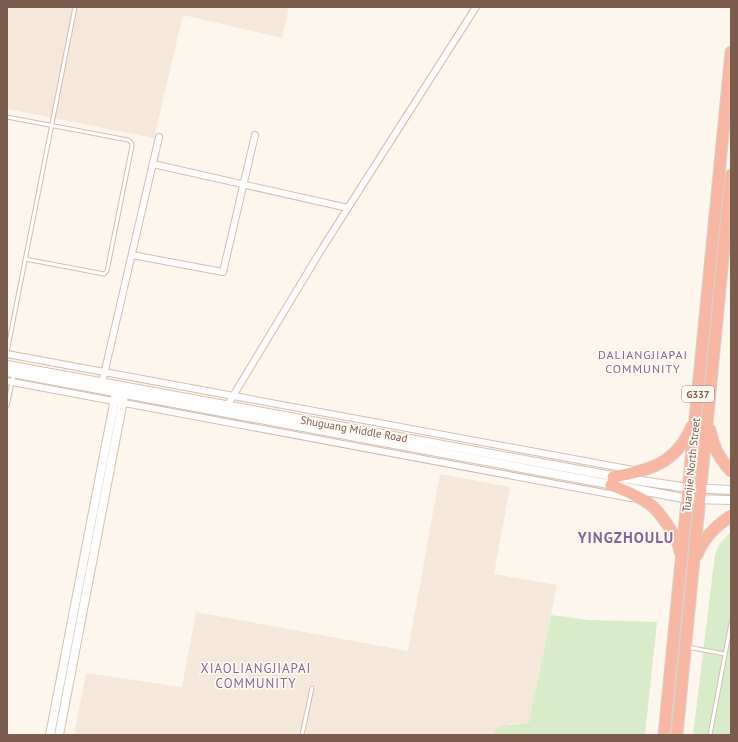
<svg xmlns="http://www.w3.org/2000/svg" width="738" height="742" viewBox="0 0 738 742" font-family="'PT Sans',sans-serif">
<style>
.residential{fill:#f5e8da}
.park{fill:#d8ecc9}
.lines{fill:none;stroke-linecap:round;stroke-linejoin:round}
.lane-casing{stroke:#d1beb0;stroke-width:5}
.street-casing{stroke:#d1beb0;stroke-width:8}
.secondary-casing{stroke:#d6c0b0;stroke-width:10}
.highway-casing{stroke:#dad1cd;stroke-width:13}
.lane{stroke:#fff;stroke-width:3}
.street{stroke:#fff;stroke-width:6}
.secondary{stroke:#fff;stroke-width:8}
.highway{stroke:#f7b7a3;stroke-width:11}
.labels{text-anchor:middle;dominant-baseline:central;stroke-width:3.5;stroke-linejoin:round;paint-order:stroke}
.shield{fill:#fffaf3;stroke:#a28b7f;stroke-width:1}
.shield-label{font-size:10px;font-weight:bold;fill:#7a5c4d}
.street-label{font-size:11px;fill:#7a5c4d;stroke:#fffaf3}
.neighbourhood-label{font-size:12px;letter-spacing:1px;fill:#846695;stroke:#fffaf3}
.quarter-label{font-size:13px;letter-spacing:1px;fill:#846695;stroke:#fffaf3}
.district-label{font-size:15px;font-weight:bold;letter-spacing:1px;fill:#846695;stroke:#fffaf3}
</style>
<rect width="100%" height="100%" fill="#fdf6ec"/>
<path class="residential" d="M 7,7 L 289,7 L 282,38 L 183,15 L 154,138 L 7,109 Z
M 440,474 L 510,487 L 494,574 L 557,585 L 529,722 L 524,724 L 511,723 L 494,730 L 494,735 L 74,735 L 86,673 L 182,687 L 196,612 L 408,651 Z"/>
<path class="park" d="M 731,531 L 731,735 L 693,735 L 715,554 L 719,545 Z
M 551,615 L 589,620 L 657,622 L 645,735 L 494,735 L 494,730 C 508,721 516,727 529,722 Z"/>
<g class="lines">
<defs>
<path id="lane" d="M 7,117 L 128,140 L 131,142 L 132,146 L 107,271 L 104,274 L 25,259
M 7,352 L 75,7
M 7,406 L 14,373
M 687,647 L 725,654
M 302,735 L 312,688
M 710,735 L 731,623"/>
<path id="street" d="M 153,164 L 348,208
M 132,255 L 223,272 L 255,135
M 7,354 L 633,470
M 7,381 L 631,498
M 102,383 L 159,137
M 227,406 L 323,247 L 476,7"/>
<path id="secondary" d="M 7,365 L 634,480 L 689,488 L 731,490
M 7,372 L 662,494 L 688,499 L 731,500
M 50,735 L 117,388
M 59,735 L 125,390"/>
<path id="highway" d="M 710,430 C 713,446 719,459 731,471
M 613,477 C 650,470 676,464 692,426
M 611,485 C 623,490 637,495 648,503 C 659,510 679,539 680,552
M 697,555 C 703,539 717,525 731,516
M 664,735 L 731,52
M 677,735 L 731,175"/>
</defs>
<use href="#lane" class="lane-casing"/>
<use href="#street" class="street-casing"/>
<use href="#secondary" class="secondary-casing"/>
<use href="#highway" class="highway-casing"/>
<use href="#lane" class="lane"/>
<use href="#street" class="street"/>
<use href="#secondary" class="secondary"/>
<use href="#highway" class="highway"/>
</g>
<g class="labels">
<rect class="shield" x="682" y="386" width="32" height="16" rx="3"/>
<g class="shield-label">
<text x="698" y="394">G337</text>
</g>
<g class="street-label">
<text transform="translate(354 429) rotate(10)">Shuguang Middle Road</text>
<text transform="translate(691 465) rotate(-84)">Tuanjie North Street</text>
</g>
<g class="neighbourhood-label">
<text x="643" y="354">DALIANGJIAPAI<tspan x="643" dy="14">COMMUNITY</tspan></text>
</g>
<g class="quarter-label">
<text x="256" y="668">XIAOLIANGJIAPAI<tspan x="256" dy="15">COMMUNITY</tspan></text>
</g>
<g class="district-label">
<text x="626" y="537">YINGZHOULU</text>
</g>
</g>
<rect width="738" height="742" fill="none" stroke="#7a5c4d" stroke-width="16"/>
</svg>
